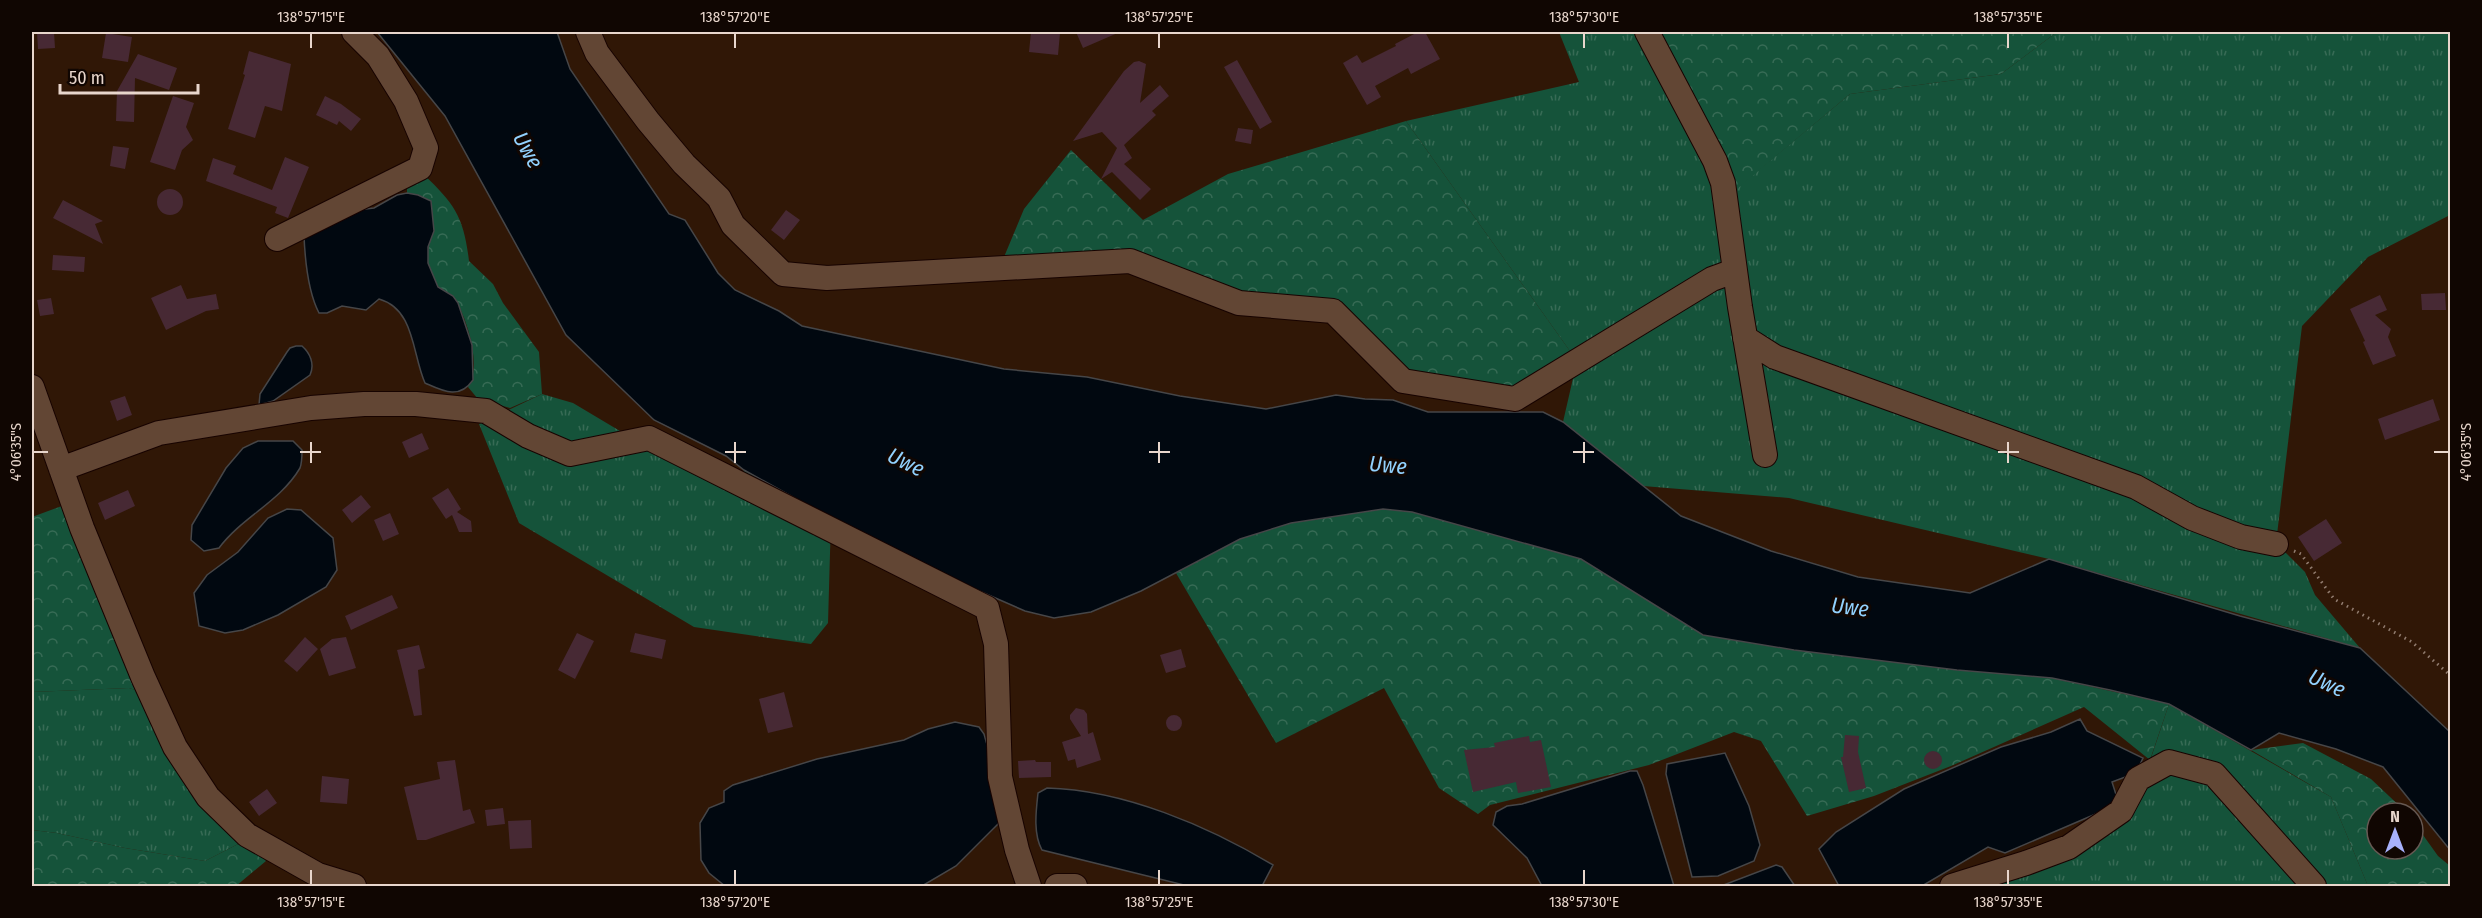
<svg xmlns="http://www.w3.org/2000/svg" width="2482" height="918" viewBox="0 0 2482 918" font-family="'Fira Sans Condensed',sans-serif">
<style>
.grass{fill:url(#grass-tufts)}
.forest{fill:url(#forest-crowns)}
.water{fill:#010810;stroke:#464648;stroke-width:1.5}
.building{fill:#472934}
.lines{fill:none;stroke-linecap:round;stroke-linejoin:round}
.minor-casing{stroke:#170300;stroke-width:26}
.path{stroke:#917c6f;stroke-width:3;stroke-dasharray:1.5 4.5;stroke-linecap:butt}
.minor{stroke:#624634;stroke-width:24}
.ticks{fill:none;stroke:#e8d6cc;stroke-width:2}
.labels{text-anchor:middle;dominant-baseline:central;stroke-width:6;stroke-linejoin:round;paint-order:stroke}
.water-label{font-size:22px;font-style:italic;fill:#92d1fd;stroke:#100602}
.neatline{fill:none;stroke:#e8d6cc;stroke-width:2}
.ticks-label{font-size:15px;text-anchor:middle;fill:#e8d6cc}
</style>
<defs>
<pattern id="grass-tufts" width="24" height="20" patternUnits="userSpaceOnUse" patternTransform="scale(1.5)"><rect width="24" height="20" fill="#15533a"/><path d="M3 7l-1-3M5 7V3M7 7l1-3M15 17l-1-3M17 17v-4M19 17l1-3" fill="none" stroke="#376b55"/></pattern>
<pattern id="forest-crowns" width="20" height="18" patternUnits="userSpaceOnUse" patternTransform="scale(1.5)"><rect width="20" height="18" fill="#15533a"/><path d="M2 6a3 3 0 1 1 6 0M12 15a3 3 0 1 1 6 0" fill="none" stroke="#376b55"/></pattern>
</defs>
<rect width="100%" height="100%" fill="#301706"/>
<path class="grass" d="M 1559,32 L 1659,32 L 1731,193 L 1850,94 L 2001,74 L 2057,32 L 2450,32 L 2450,215 L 2368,257 L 2302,326 L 2276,543 L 2305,572 L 2315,595 L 2360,648 L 2049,559 L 1789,498 L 1643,486 L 1563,422 L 1577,361 L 1406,121 L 1579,82 Z
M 542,394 L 573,403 L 625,434 L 734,489 L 744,470 L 831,518 L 828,623 L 811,644 L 694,627 L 519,523 L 479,424 Z
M 129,688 L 151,695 L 246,840 L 205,861 L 125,848 L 57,833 L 32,830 L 32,692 Z
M 2169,704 L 2331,797 L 2368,886 L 1990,886 L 1983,869 L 2131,818 Z"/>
<path class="forest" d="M 1659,32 L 2057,32 L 2001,74 L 1850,94 L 1731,194 Z
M 1406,121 L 1577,361 L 1515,399 L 1403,381 L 1333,311 L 1239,303 L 1130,261 L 999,269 L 1024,209 L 1071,150 L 1143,220 L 1228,174 Z
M 407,175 L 424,175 C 455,204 464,218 469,261 L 493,284 L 503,303 L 539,352 L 542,394 L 510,408 L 478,399 L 468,387 C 482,367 468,323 457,302 C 453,295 446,293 440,288 C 424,274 425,248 434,231 L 418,195 L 407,193 Z
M 78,500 L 151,695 L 129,688 L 32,692 L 32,517 Z
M 1383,509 L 1412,512 L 1581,559 L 1703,635 L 1794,650 L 1957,670 L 2052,678 L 2169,704 L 2150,760 L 2084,707 L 1951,766 L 1874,796 L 1807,816 L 1761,741 L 1734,732 L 1649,765 L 1490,805 L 1478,814 L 1439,788 L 1384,688 L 1276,743 L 1176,573 L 1240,539 L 1291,523 Z
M 2303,743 L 2371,779 L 2407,813 L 2377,813 L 2377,849 L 2413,849 L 2413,821 L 2438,856 L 2450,866 L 2450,886 L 2368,886 L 2331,797 L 2251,750 Z
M 32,830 L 57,833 L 125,848 L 205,861 L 246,840 L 266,861 L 236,886 L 32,886 Z"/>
<path class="water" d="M 377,32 L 557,32 L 570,69 L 669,214 L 685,220 L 718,273 L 735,290 L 779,311 L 802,326 L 1004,369 L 1087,377 L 1180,396 L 1266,409 L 1336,395 L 1365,399 L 1393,400 L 1428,412 L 1543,412 L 1563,422 L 1681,516 L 1771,551 L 1858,577 L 1970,593 L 2049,559 L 2240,616 L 2360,648 L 2450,732 L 2450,850 L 2383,767 L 2336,749 L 2279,733 L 2251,750 L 2169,704 L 2110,690 L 2052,678 L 1957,670 L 1794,650 L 1703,635 L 1581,559 L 1412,512 L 1383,509 L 1291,523 L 1240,539 L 1141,591 L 1091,612 L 1054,618 L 1025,611 L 945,576 L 831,518 L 744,470 L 726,456 L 654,420 L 566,335 L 445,116 Z
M 407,193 L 418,195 L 431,201 L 434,231 L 428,247 L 428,263 L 438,287 L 453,296 L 458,303 L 472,345 L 473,380 C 459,400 443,391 425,383 C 412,354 415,309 379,299 L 366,310 L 342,306 L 327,313 L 319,313 C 308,292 305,259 304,236 L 357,210 L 374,208 L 397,195 Z
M 296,346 L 302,346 C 310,353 315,364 310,375 L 273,401 L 259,405 L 260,394 L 287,352 L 290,348 Z
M 258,441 L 293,441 L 302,450 C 302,456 302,463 300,468 C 280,502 242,517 219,548 L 204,551 L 191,540 L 192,525 L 226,468 L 243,448 Z
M 287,509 L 301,510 L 333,538 L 337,570 L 326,587 L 278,615 L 243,630 L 225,633 L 199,626 L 194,593 L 207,575 L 238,552 L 268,518 Z
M 2080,719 L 2087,731 L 2143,758 L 2136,773 L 2112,782 L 2119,804 L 2005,853 L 1988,847 L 1922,886 L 1839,886 L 1819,849 L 1836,832 L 1904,789 L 2001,747 L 2051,732 Z
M 955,722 L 979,727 L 984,734 L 1000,791 L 1001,821 L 956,866 L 922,886 L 725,886 L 709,873 L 701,860 L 700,823 L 709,808 L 724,802 L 724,791 L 733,785 L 817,759 L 904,740 L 928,729 Z
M 1725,753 L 1749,806 L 1760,845 L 1754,861 L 1718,876 L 1692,877 L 1666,774 L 1667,764 Z
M 1630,771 L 1637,771 L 1643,785 L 1674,886 L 1542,886 L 1527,858 L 1493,825 L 1496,812 L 1507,806 L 1522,804 Z
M 1047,788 C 1124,790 1208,826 1273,865 L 1262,886 L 1188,886 L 1042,850 C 1033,834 1036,811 1038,793 Z
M 1776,865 L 1782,867 L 1795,886 L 1721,886 Z"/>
<path class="building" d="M 37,32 L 54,32 L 55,48 L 38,49 Z
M 1031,32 L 1060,33 L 1058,55 L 1029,52 Z
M 1076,32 L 1120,32 L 1083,48 Z
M 1418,32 L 1425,32 L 1440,59 L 1411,74 L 1408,68 L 1375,86 L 1381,97 L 1367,105 L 1343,63 L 1357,55 L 1362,63 L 1396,46 L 1395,44 Z
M 106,33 L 132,37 L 128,62 L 102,58 Z
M 249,51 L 291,64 L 282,111 L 265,106 L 255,138 L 228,129 L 245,75 L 243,74 Z
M 138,54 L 177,68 L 169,90 L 135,78 L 134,122 L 116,121 L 117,91 Z
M 1237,60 L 1272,122 L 1260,129 L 1224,67 Z
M 1139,61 L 1146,64 L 1140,103 L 1160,85 L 1169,96 L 1152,111 L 1156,115 L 1124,145 L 1132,158 L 1124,164 L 1151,189 L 1140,200 L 1112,172 L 1101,179 L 1117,148 L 1102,132 L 1073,141 L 1124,71 L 1134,62 Z
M 173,96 L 194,103 L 186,127 L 193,140 L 182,150 L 175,170 L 150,162 Z
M 325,96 L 341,104 L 361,119 L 351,131 L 339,121 L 337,125 L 316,115 Z
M 1238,128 L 1253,130 L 1251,144 L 1235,141 Z
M 113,146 L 129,148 L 125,169 L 110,166 Z
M 285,157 L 309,167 L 288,218 L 275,213 L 277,207 L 206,181 L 213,158 L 236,166 L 233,174 L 272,190 Z
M157 202a13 13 0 1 1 26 0a13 13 0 1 1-26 0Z
M 63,200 L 103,221 L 95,224 L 103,244 L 53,218 Z
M 786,210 L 800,220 L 784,240 L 771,230 Z
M 53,255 L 85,257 L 84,272 L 52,270 Z
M 181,285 L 187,299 L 216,294 L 219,309 L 206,311 L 166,330 L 151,298 Z
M 2445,293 L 2446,310 L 2422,310 L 2421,294 Z
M 2380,295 L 2387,310 L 2375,315 L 2391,329 L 2388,337 L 2396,356 L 2373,365 L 2363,342 L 2365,341 L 2350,309 Z
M 51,298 L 54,314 L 40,316 L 37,300 Z
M 125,396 L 132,415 L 117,421 L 110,401 Z
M 2433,399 L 2440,420 L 2385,440 L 2378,419 Z
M 422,433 L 429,449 L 409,458 L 402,442 Z
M 448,488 L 461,509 L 457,512 L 471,521 L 472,532 L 459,532 L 452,515 L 446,519 L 432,498 Z
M 128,490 L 135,506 L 105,520 L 98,503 Z
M 361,495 L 371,507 L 352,523 L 342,510 Z
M 390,513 L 399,534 L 383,541 L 374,520 Z
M 2326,519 L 2342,543 L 2314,561 L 2298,537 Z
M 392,595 L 398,608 L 351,630 L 345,616 Z
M 577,633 L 594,641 L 575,679 L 558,670 Z
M 635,633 L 666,640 L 662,659 L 630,652 Z
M 305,637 L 318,649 L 297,672 L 284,661 Z
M 346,637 L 356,668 L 329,676 L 320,649 L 332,639 Z
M 419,645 L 425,668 L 418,670 L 422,715 L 414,716 L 397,650 Z
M 1181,649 L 1186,667 L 1166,673 L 1160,655 Z
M 784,692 L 793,727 L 768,733 L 759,699 Z
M 1076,708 L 1084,710 L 1087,714 L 1088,734 L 1093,732 L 1101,760 L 1077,768 L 1075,759 L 1068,761 L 1062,742 L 1081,736 L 1070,719 L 1070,715 Z
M1166 723a8 8 0 1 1 16 0a8 8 0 1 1-16 0Z
M 1845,735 L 1859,736 L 1858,752 L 1866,788 L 1849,792 L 1841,757 L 1843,757 Z
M 1529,736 L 1530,742 L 1541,740 L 1551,787 L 1518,793 L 1516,782 L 1473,792 L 1464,750 L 1495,747 L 1494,743 Z
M1924 760a9 9 0 1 1 18 0a9 9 0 1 1-18 0Z
M 455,760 L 463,811 L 470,809 L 475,823 L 426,840 L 417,840 L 404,787 L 440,779 L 437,762 Z
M 1035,760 L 1036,762 L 1051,762 L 1051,777 L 1019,778 L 1018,761 Z
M 322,776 L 349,779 L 347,804 L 320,802 Z
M 267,789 L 277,803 L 259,816 L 249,802 Z
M 503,808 L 505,824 L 487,826 L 485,810 Z
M 531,820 L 532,848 L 510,849 L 508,821 Z"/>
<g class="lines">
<defs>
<path id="minor" d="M 588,32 L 597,53 L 648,121 L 684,164 L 719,198 L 733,225 L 783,274 L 827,278 L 1130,261 L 1239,303 L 1333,311 L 1403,381 L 1515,399 L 1712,279 L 1734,271
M 1647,32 L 1715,161 L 1723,183 L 1740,307 L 1765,455
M 277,239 L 420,168 L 426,148 L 406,101 L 378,56 L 354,32
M 1745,338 L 1775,357 L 2136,487 L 2192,518 L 2241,537 L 2276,544
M 32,387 L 82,528 L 143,677 L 175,747 L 208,797 L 247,835 L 318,875 L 354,886
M 61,469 L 159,433 L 311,408 L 364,404 L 416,404 L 486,411 L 528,436 L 570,454 L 649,438 L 987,608 L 996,644 L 1000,777 L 1017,850 L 1029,886
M 1057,886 L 1075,886
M 1952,886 L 2026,863 L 2069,847 L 2121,811 L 2138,779 L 2169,762 L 2214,774 L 2314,886"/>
</defs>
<use href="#minor" class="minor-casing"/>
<path class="path" d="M 2294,551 L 2301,554 L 2334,599 L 2412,642 L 2450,675"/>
<use href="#minor" class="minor"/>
</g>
<path class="ticks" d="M 311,33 L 311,48M 735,33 L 735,48M 1159,33 L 1159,48M 1584,33 L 1584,48M 2008,33 L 2008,48M 311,442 L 311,463M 735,442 L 735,463M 1159,442 L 1159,463M 1584,442 L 1584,463M 2008,442 L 2008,463M 33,452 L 48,452M 300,452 L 321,452M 725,452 L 746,452M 1149,452 L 1170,452M 1573,452 L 1594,452M 1998,452 L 2019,452M 2434,452 L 2449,452M 311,870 L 311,885M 735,870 L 735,885M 1159,870 L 1159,885M 1584,870 L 1584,885M 2008,870 L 2008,885"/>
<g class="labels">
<g class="water-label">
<text transform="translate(528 150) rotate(61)">Uwe</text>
<text transform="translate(906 462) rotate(26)">Uwe</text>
<text transform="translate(1388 465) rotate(5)">Uwe</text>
<text transform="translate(1850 607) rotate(7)">Uwe</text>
<text transform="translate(2327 683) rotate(25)">Uwe</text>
</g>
</g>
<rect width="2482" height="918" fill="none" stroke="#100602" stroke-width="66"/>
<g transform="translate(2395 831)"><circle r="28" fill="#100602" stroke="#665953" stroke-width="1.5"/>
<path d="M0-4.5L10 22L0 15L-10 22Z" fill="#a7b1fc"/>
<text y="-9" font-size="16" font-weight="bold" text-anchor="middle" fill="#e8d6cc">N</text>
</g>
<path d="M60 84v9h138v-9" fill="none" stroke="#e8d6cc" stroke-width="3"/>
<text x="69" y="84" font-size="18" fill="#e8d6cc" stroke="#100602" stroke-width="4.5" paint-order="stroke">50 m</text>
<rect x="33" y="33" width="2416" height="852" class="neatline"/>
<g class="ticks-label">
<text x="311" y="22">138°57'15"E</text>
<text x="735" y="22">138°57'20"E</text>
<text x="1159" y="22">138°57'25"E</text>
<text x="1584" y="22">138°57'30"E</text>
<text x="2008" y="22">138°57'35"E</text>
<text transform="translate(16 452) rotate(-90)" y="5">4°06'35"S</text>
<text transform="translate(2466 452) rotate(-90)" y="5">4°06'35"S</text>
<text x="311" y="907">138°57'15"E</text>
<text x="735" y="907">138°57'20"E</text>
<text x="1159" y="907">138°57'25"E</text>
<text x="1584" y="907">138°57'30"E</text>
<text x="2008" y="907">138°57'35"E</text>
</g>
</svg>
